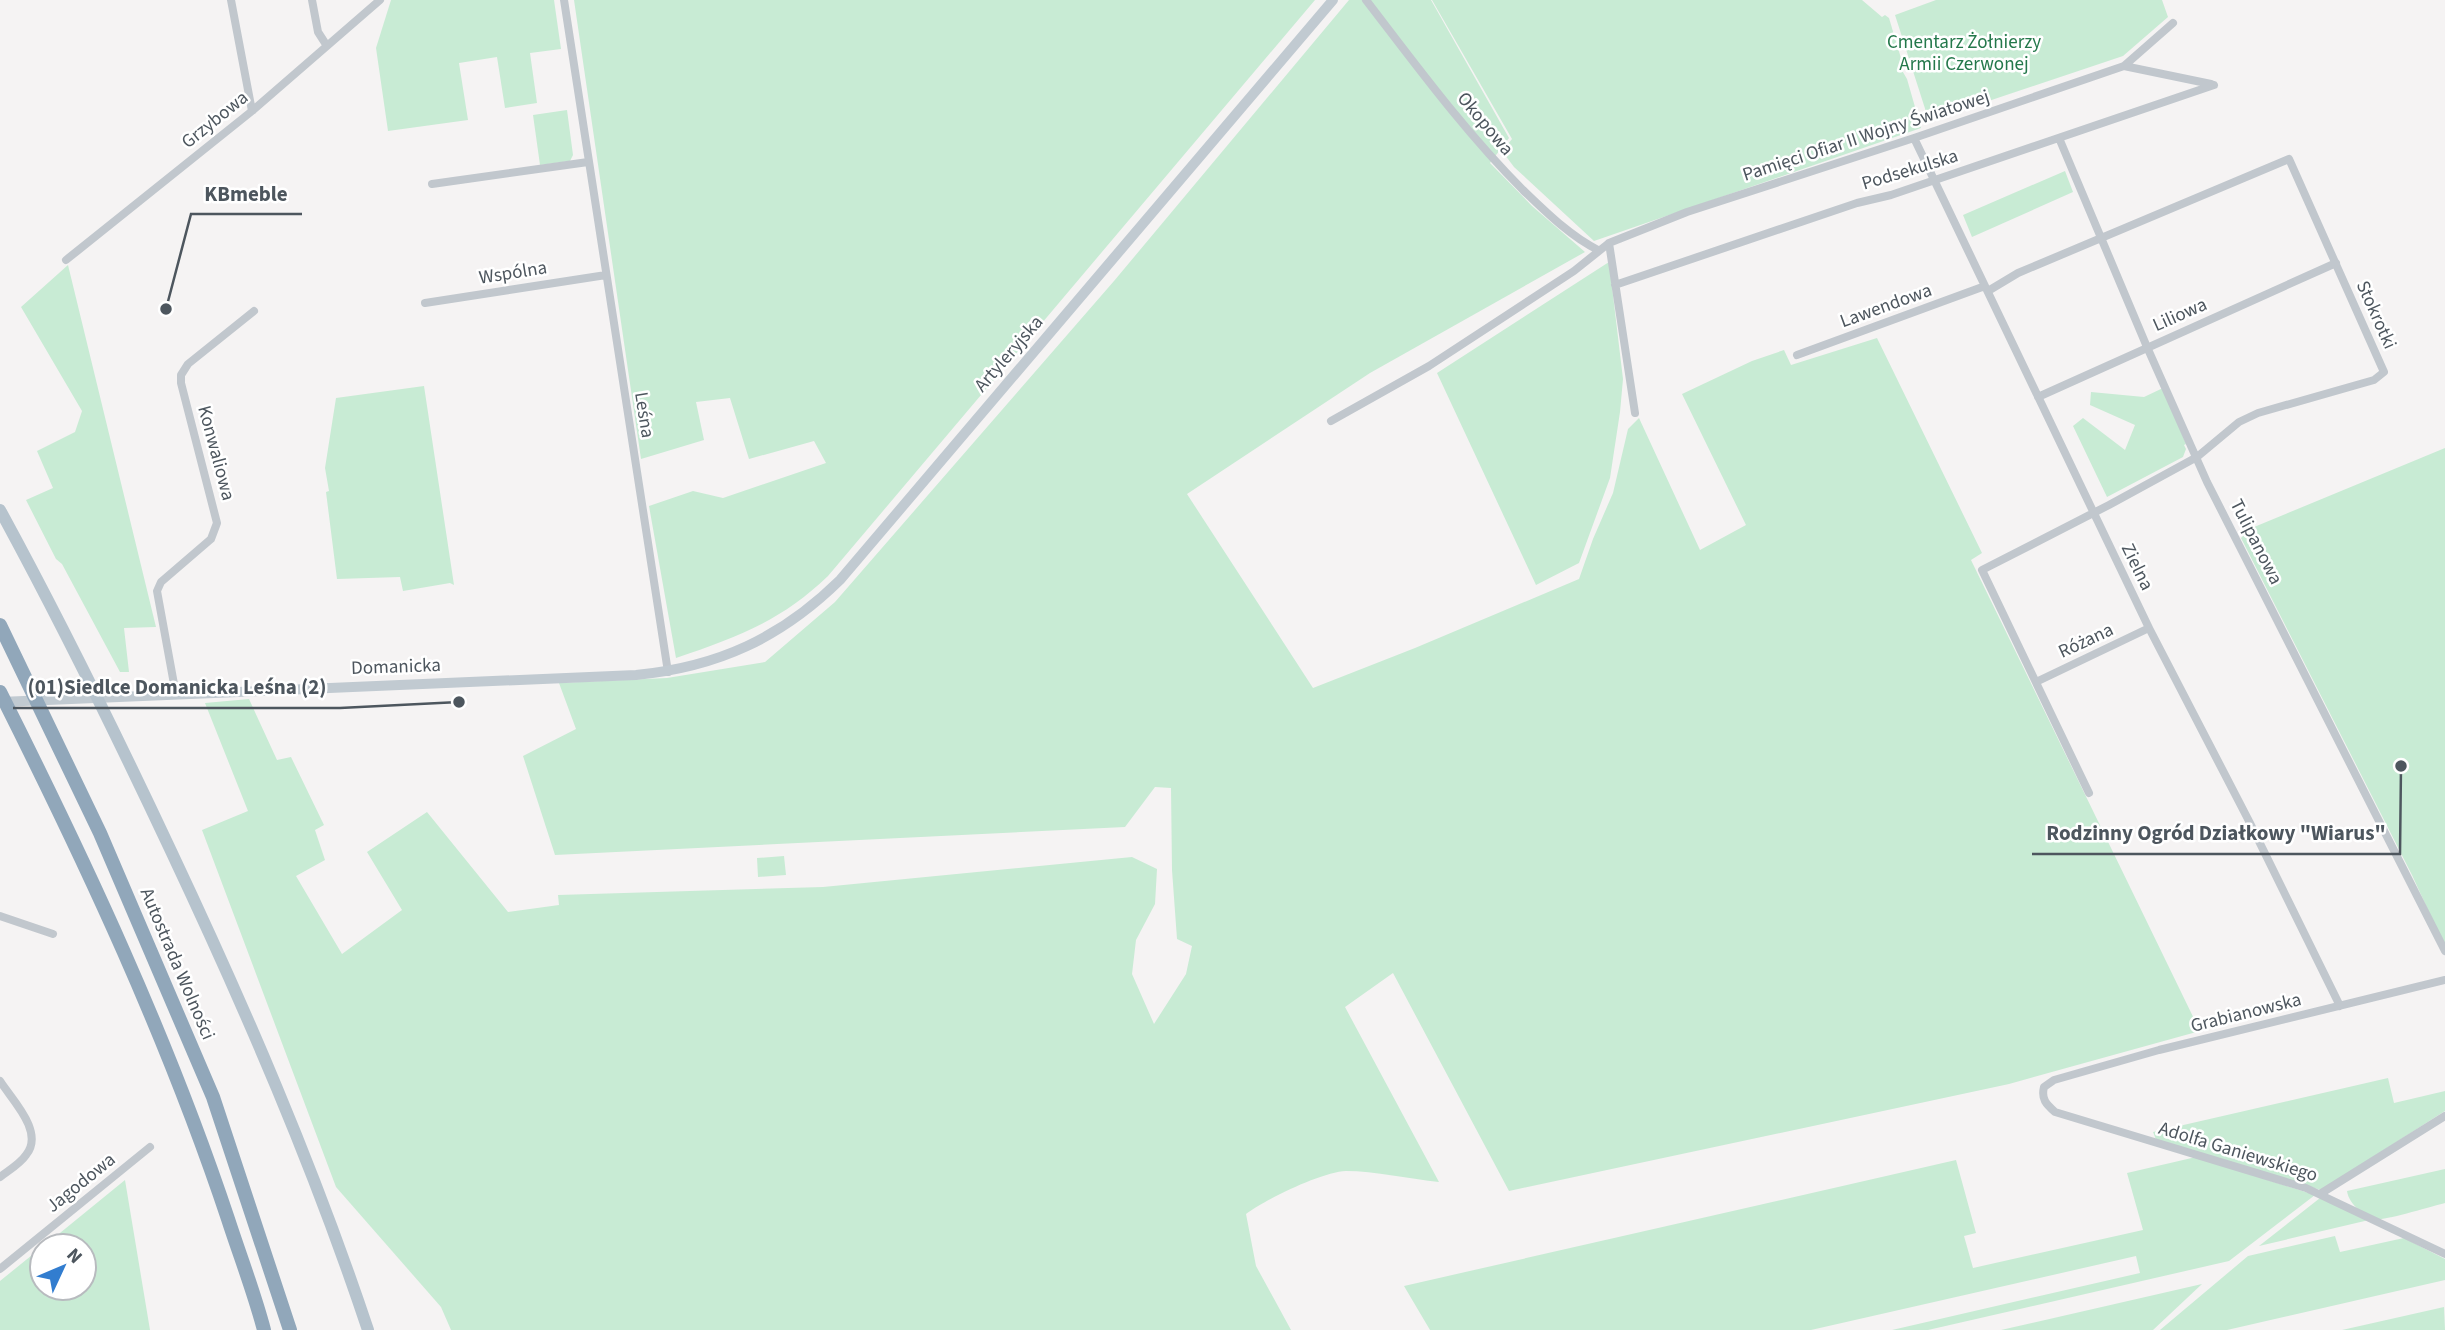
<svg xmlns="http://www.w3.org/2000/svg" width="2445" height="1330" viewBox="0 0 2445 1330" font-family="'Source Sans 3',sans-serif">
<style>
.green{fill:#c8ebd4}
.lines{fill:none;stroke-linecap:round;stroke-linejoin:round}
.street{stroke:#c1c7cd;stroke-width:8}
.secondary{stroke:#c1cad1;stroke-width:10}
.primary{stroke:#b6c3cd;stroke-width:12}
.highway{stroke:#91a7ba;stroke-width:14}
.labels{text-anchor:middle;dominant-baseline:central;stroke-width:5;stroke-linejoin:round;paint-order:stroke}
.park-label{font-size:19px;fill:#24784b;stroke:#fff}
.street-label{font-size:19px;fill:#4d565e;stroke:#fff}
.leader{fill:none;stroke:#4d565e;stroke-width:2.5}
.callout-dot{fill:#4d565e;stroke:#fff;stroke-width:2.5}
.callout-label{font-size:21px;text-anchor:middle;font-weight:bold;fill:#4d565e;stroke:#fff;stroke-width:5;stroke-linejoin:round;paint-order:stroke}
</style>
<rect width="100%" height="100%" fill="#f5f3f3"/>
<path class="green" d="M 391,0 L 554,0 L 561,49 L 530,53 L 537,103 L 505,108 L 497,57 L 459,63 L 468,120 L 388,131 L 376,48 Z
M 574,0 L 1315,0 L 828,576 C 780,622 737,637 676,658 L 649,506 L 693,491 L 723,498 L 826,463 L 814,441 L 749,459 L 730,398 L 696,402 L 704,440 L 641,459 Z
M 1349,0 L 1431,0 L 1509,138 L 1490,163 L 1532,206 L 1585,252 L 1370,373 L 1187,494 L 1313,688 L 1415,648 L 1579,579 L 1593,539 L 1613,493 L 1628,429 L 1639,418 L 1700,550 L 1746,525 L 1682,394 L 1752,361 L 1784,350 L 1791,365 L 1877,338 L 1982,553 L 1971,560 L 2200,1031 L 2009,1084 L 1509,1191 L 1393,973 L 1345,1007 L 1439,1182 C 1411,1179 1374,1171 1346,1171 C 1322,1172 1266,1199 1246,1214 L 1256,1266 L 1291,1330 L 451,1330 L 441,1307 L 336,1187 L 202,830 L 248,811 L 205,703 L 249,699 L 277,760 L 291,757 L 324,825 L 315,830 L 325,860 L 296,876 L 342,954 L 402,910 L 367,852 L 427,812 L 508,912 L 559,905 L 558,895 L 823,887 L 1132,857 L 1157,869 L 1155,904 L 1136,940 L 1132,974 L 1154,1024 L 1186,974 L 1192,946 L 1177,939 L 1172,870 L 1171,788 L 1155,787 L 1125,827 L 555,855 L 523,756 L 576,729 L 559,683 L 667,678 L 765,662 L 835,602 L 1114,281 Z
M 1432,0 L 1862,0 L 1882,17 L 1885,15 L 1889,18 L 1903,65 L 1900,67 L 1907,79 L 1921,128 L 1594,241 L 1514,167 L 1502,151 L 1512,139 Z
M 1936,0 L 2162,0 L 2168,17 L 2123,56 L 1929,121 L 1895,15 Z
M 567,110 L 573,155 L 570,161 L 540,165 L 533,115 Z
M 2065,171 L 2073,192 L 1972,237 L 1963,215 Z
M 1609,262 L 1623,379 L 1620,412 L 1610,478 L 1579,563 L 1536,585 L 1437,373 Z
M 68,265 L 156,627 L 124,628 L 129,672 L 120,672 L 62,564 L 56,559 L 26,500 L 53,488 L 37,451 L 75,432 L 82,411 L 21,307 Z
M 424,386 L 454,585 L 450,583 L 403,591 L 400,577 L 337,579 L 326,492 L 329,491 L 325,468 L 336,398 Z
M 2163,388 L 2186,444 L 2184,445 L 2186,449 L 2183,457 L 2107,497 L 2073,426 L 2083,418 L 2125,450 L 2135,425 L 2090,405 L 2091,392 L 2144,397 Z
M 2445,448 L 2445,947 L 2412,875 L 2241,538 L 2244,535 L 2242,532 Z
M 784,856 L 786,875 L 758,877 L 757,858 Z
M 2388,1078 L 2394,1103 L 2445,1091 L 2445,1111 L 2321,1190 L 2157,1142 L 2153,1132 Z
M 2196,1157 L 2315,1195 L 2229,1261 L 1928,1330 L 1892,1330 L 2140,1273 L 2136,1256 L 1811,1330 L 1430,1330 L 1404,1286 L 1956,1160 L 1976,1233 L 1964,1236 L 1973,1268 L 2143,1230 L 2127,1173 Z
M 2445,1169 L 2445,1203 C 2433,1206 2387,1220 2378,1219 C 2365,1217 2349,1205 2347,1191 Z
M 125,1180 L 150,1330 L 0,1330 L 0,1281 L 42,1247 L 42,1288 L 84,1288 L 84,1246 L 44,1246 Z
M 2320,1198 L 2369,1220 L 2259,1246 Z
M 2335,1236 L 2340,1252 L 2404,1238 L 2445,1259 L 2445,1280 L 2227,1330 L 2160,1330 L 2248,1256 Z
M 2202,1284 L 2153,1330 L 2001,1330 Z
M 2444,1307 L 2445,1330 L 2342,1330 Z"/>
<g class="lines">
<path class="street" d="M 231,0 L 252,111
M 312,0 L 318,32 L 327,46
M 564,0 L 668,672
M 1366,0 C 1416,65 1465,132 1523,190 C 1546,212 1570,236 1598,250
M 2124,66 L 2211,84
M 1914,138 L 2149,628 L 2250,823 L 2340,1006
M 2059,138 L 2147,347 L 2207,482 L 2445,951
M 432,184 L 588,162
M 1609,243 L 1635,413
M 66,260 L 252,111 L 380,0
M 1615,285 L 1857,203 L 1891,195 L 2214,85
M 1988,291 L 2018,273 L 2289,159 L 2384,372 L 2374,380 L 2258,413 L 2239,422 L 2197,457 L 2109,505 L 1982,570 L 2089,793
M 425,303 L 606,275
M 1797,355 L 1985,286
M 2038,397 L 2336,263
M 1331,421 L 1429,366 L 1574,271 L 1609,243 L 1687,212 L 1914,138 L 2124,66 L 2173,23
M 2036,682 L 2149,628
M 176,695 L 157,591 L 161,582 L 211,539 L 217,523 L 181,383 L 181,375 L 188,364 L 254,311
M 0,916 L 53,934
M 2445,980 L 2159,1050 L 2054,1080 L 2044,1087 C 2041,1099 2046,1104 2055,1112 L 2306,1188 L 2445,1254
M 0,1081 C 12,1100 45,1132 26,1155 C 20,1164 9,1170 0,1177
M 2320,1194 L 2445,1116
M 0,1269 L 150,1147"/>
<path class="secondary" d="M 0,702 L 636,675 C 718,667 781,638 840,580 L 1333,0"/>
<path class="primary" d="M 0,510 C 61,622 117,736 171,851 C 245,1008 313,1165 368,1330"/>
<path class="highway" d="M 0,625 L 100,833 L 213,1097 L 290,1330
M 0,692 C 86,863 167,1036 228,1219 C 240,1256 254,1292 264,1330"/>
</g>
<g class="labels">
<g class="park-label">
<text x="1964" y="42">Cmentarz Żołnierzy<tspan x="1964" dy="22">Armii Czerwonej</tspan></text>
</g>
<g class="street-label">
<text transform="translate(215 120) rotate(-39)">Grzybowa</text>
<text transform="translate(1485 124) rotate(50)">Okopowa</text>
<text transform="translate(1866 136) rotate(-18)">Pamięci Ofiar II Wojny Światowej</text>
<text transform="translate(1910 170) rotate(-17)">Podsekulska</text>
<text transform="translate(513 273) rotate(-9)">Wspólna</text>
<text transform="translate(1886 306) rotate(-20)">Lawendowa</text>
<text transform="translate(2180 315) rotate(-24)">Liliowa</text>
<text transform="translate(2376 315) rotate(66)">Stokrotki</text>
<text transform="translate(1009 354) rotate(-49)">Artyleryjska</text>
<text transform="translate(644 415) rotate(81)">Leśna</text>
<text transform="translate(216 453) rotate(75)">Konwaliowa</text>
<text transform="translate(2256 542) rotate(63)">Tulipanowa</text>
<text transform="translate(2137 567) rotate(64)">Zielna</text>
<text transform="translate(2086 641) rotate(-25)">Różana</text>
<text transform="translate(396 667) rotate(-2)">Domanicka</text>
<text transform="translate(177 964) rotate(67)">Autostrada Wolności</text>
<text transform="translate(2246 1013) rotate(-14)">Grabianowska</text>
<text transform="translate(2238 1152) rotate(17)">Adolfa Ganiewskiego</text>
<text transform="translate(81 1183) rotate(-39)">Jagodowa</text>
</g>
</g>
<path class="leader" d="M166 309L191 214H302M459 702L340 708H13M2401 766L2400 854H2032"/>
<g class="callout-dot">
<circle cx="166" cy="309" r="7"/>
<circle cx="459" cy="702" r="7"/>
<circle cx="2401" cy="766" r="7"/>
</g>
<g class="callout-label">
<text x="246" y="201">KBmeble</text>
<text x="177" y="694">(01)Siedlce Domanicka Leśna (2)</text>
<text x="2216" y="840">Rodzinny Ogród Działkowy "Wiarus"</text>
</g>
<g transform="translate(63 1267) rotate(46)"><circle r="33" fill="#ffffff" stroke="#b8bbbf" stroke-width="2"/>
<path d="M0-5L12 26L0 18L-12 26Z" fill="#327dcf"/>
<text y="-10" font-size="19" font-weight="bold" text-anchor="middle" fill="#4d565e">N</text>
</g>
</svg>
